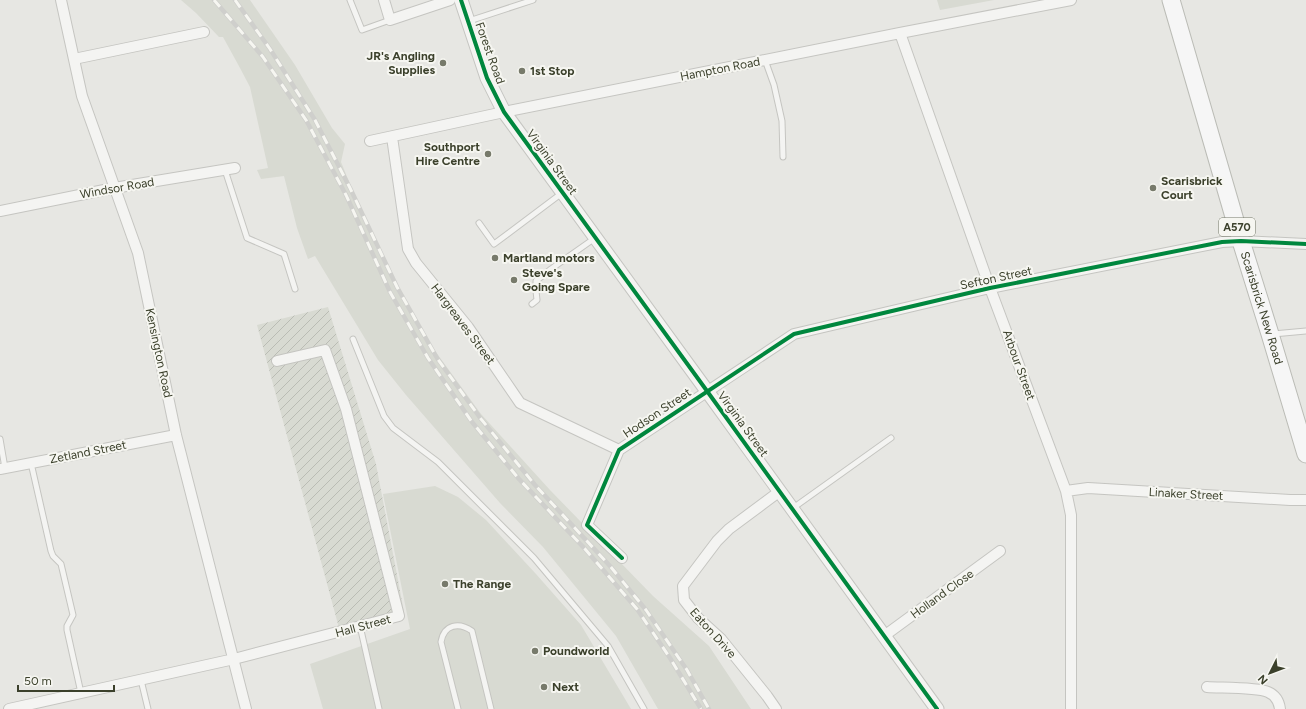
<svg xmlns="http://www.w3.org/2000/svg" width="1306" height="709" viewBox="0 0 1306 709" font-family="Figtree,sans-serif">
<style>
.built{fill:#d8dad2}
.industrial{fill:url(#industrial-furrows)}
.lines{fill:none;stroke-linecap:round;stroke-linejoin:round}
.service-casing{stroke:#c5c5c1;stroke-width:7}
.minor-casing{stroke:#c5c5c1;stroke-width:12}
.tertiary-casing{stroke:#c5c5c1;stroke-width:15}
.trunk-casing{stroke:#bbbcb6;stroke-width:19}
.service{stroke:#f4f4f2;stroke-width:5}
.minor{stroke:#f4f4f2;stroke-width:10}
.tertiary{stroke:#f4f4f2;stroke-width:13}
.trunk{stroke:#f6f6f6;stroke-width:17}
.rail-casing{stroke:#cfcfcc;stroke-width:4.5}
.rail{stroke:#f6f6f1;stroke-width:3;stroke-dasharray:9;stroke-linecap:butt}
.cycleway-casing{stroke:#f6f6f1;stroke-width:6}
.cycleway{stroke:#00873e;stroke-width:4}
.poi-dot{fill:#777a6b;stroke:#f6f6f1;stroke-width:1.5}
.labels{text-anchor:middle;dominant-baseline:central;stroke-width:4;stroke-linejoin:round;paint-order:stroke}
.shield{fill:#f6f6f1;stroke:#737766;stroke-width:1}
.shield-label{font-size:11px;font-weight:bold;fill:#3b402b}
.street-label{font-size:12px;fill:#3b402b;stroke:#f6f6f1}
.poi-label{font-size:12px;font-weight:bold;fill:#3b402b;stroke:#f6f6f1;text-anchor:start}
</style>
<defs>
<pattern id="industrial-furrows" width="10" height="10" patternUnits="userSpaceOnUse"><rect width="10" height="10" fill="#d8dad2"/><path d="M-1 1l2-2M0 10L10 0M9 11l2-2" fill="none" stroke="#babcb4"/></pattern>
</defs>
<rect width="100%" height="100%" fill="#e7e7e3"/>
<path class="built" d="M 181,0 L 250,0 L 295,65 L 332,128 L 345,144 L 341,162 L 376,248 L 430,344 L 481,414 L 550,490 L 653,596 L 709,646 L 751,709 L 658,709 L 616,636 L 543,547 L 500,503 L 406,395 L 378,360 L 315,256 L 308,259 L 297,228 L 284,176 L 261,179 L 257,170 L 268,168 L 250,87 L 240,68 L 223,37 L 219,37 L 196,13 Z
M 937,0 L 994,0 L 940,10 Z
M 435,486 L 458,497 L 486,520 L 536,574 L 581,625 L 631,709 L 323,709 L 310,664 L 410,629 L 383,494 Z"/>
<path class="industrial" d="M 328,307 L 376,464 L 404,612 L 339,628 L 257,325 Z"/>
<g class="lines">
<defs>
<path id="service" d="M 350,0 L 362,30 L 390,20
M 469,21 L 533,0
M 765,60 L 774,85 L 782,121 L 783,157
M 225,170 L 247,238 L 284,254 L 295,289
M 479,223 L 494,244 L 562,193
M 532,304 L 537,300 L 536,291 L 536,281 L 551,269 L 595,238
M 1273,334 L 1306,331
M 353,339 L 384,416 L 393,428 L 438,462 L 534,558 L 608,646 L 644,709
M 0,439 L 5,468
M 31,463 L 51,551 L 53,556 L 61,564 L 73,615 L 67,626 L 67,630 L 81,693
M 793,508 L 891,438
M 360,626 L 379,709
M 141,680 L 148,709
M 458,709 L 441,642 C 444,624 459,622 472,631 L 491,709"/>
<path id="minor" d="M 61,0 L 82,96 L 138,253 L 176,435 L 246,709
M 384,0 L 390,20 L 450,0
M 900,33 L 990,288 L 1066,491 L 1071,515 L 1071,709
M 74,59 L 204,32
M 392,137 L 408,249 L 416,263 L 468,327 L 520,403 L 619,450
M 370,141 L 504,112 L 900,33 L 1071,0
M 0,211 L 114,188 L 235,168
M 0,469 L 176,435
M 1066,491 L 1088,488 L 1290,500 L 1306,500
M 622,558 L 587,525 L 619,450 L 794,334 L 990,288 L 1222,242 L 1241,241 L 1306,244
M 884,636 L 1000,551
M 1207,687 C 1220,688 1257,687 1268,692 C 1275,695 1279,701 1280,709
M 9,709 L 234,659 L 399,616 L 346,409 L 325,350 L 277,361
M 776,709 L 767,696 L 721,639 L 698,618 L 684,600 L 683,586 L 717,541 L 729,529 L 780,491"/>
<path id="tertiary" d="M 461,0 L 487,78 L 504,112 L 707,391 L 937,709"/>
<g id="trunk">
<path id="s1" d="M 1171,0 L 1241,241 L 1270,334 L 1306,454"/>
</g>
</defs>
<use href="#service" class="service-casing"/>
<use href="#minor" class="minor-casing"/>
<use href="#tertiary" class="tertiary-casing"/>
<use href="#trunk" class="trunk-casing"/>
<use href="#service" class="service"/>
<use href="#minor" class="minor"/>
<use href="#tertiary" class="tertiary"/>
<use href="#trunk" class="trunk"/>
<defs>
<path id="rail" d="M 214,0 L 263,57 L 306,120 L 346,195 L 390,292 L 428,358 L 472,422 L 519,479 L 585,549 L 637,609 L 670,658 L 701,709
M 235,0 L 270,49 L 315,120 L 350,188 L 397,287 L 437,358 L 481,419 L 535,485 L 610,566 L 646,610 L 687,670 L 709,709"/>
</defs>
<use href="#rail" class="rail-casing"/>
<use href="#rail" class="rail"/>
<defs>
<path id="cycleway" d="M 461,0 L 487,78 L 504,112 L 707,391 L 937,709
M 622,558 L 587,525 L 619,450 L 794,334 L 990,288 L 1222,242 L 1241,241 L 1306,244"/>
</defs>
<use href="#cycleway" class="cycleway-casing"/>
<use href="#cycleway" class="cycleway"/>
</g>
<g class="poi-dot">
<circle cx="443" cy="63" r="4"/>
<circle cx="522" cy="71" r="4"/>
<circle cx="488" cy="154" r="4"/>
<circle cx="1153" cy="188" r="4"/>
<circle cx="495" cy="258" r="4"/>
<circle cx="514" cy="280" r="4"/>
<circle cx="445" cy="584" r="4"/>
<circle cx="535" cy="651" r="4"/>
<circle cx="544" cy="687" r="4"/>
</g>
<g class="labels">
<rect class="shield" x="1219" y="218" width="36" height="18" rx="3"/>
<g class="shield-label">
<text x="1237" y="227">A570</text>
</g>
<g class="street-label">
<text transform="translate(490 53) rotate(70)">Forest Road</text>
<text transform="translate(720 69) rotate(-11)">Hampton Road</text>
<text transform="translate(552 162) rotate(54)">Virginia Street</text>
<text transform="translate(117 188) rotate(-10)">Windsor Road</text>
<text transform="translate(996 278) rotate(-12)">Sefton Street</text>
<text stroke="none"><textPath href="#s1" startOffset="321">Scarisbrick New Road</textPath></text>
<text transform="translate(463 324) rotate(53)">Hargreaves Street</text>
<text transform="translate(159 353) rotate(78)">Kensington Road</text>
<text transform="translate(1019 365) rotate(70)">Arbour Street</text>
<text transform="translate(657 413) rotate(-34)">Hodson Street</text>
<text transform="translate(743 424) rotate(54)">Virginia Street</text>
<text transform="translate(88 452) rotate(-11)">Zetland Street</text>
<text transform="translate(1186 494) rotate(3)">Linaker Street</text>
<text transform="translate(942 594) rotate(-36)">Holland Close</text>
<text transform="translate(363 626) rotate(-15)">Hall Street</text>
<text transform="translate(713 633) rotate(48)">Eaton Drive</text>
</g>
<g class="poi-label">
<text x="435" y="56" text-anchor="end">JR's Angling<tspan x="435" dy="14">Supplies</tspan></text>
<text x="530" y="71">1st Stop</text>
<text x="480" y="147" text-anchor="end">Southport<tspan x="480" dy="14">Hire Centre</tspan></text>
<text x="1161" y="181">Scarisbrick<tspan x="1161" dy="14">Court</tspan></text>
<text x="503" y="258">Martland motors</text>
<text x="522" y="273">Steve's<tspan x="522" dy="14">Going Spare</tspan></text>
<text x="453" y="584">The Range</text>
<text x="543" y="651">Poundworld</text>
<text x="552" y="687">Next</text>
</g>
</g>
<g transform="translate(1270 673) rotate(228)" stroke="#f6f6f1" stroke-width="3" paint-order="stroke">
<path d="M0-3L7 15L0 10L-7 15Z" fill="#3b402b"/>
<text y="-6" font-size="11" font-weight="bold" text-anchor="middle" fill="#3b402b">N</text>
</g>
<path d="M18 685v6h96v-6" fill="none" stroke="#3b402b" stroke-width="2"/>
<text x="24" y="685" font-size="12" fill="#3b402b" stroke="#f6f6f1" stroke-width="3" paint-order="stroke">50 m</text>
</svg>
